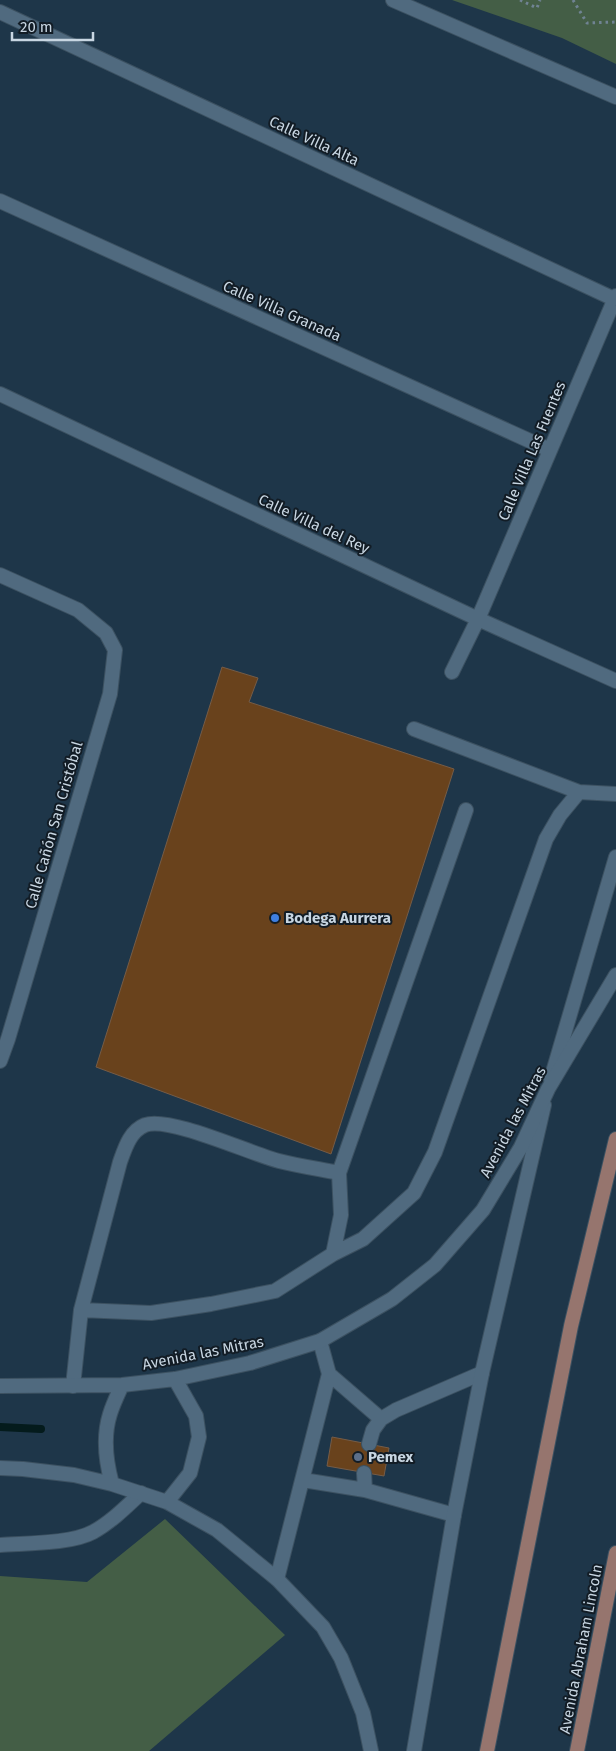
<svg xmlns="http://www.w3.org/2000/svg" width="616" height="1751" viewBox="0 0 616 1751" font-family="'Fira Sans',sans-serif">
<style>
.green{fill:#445e46}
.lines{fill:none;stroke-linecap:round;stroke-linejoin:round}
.stream{stroke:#041b1c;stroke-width:8}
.building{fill:#69421c;stroke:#755c47}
.service-casing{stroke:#3c5161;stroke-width:16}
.minor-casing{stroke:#3c5161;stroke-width:16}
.tertiary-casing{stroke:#3c5161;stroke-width:16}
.primary-casing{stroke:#3c5161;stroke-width:16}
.path{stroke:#708393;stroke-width:3;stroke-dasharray:2.5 4;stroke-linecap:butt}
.service{stroke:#506a7f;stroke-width:14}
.minor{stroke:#506a7f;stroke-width:14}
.tertiary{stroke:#506a7f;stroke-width:14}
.primary{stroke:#96756e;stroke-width:14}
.shop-dot{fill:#3f7fe0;stroke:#121c25;stroke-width:2}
.service-dot{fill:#5c6f8a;stroke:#121c25;stroke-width:2}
.labels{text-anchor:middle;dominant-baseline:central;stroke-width:4;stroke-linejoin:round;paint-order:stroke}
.street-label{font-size:15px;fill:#c8d6e2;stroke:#121c25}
.poi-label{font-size:15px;font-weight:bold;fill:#c8d6e2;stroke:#121c25;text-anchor:start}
</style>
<rect width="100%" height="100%" fill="#1e3649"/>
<path class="green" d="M 452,0 L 616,0 L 616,64 L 562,38 Z
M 165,1519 L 285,1635 L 149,1751 L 0,1751 L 0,1576 L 87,1582 Z"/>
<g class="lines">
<path class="stream" d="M 0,1427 L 41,1429"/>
</g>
<path class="building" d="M 222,667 L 258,678 L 249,702 L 454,769 L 331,1154 L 96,1067 Z
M 332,1437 L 389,1448 L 384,1476 L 327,1466 Z"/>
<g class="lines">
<defs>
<path id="service" d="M 414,729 L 579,792
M 339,1173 L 466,810
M 81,1310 L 151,1313 L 211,1304 L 275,1291 L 333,1254 L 363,1239 L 414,1193 L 435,1152 L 546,839 L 560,815 L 579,792 L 616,794
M 320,1341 L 329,1374 L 381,1419
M 73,1386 L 81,1310 L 120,1162 C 125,1148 130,1131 145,1125 C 170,1116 251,1154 279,1161 C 299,1166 319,1169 339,1173 L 341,1215 L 333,1254
M 369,1444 L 373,1430 L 381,1419 L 396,1410 L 482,1373
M 364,1473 L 365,1490 L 454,1515
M 303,1480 L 365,1490
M 0,1545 C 25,1543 71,1544 93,1532 C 111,1522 126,1507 141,1493
M 277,1579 L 329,1374"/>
<path id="minor" d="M 393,0 L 616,97
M 0,12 L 614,299
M 0,201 L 550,450
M 0,394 L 478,619 L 616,681
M 0,575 L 78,610 L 106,633 L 115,650 L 110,694 L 8,1039 L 0,1061
M 452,672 L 478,619 L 616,296
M 551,1079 L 616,857
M 414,1751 L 454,1515 L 482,1373 L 544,1105"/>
<path id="tertiary" d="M 0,1386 L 122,1385 L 175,1379 L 250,1363 L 320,1341 L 392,1299 L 435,1265 L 483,1210 L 521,1147 L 548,1089 L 616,975
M 0,1468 L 23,1469 L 74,1475 L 112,1484 L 167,1502 L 217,1530 L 277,1579 L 323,1627 L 341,1658 L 363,1713 L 371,1751
M 112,1484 C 106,1462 103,1436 110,1414 C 113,1404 118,1394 122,1385
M 167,1502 L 190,1473 L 199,1437 L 196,1416 L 175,1379"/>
<path id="primary" d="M 487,1751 L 571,1326 L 616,1139
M 577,1751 L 616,1553"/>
</defs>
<use href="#service" class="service-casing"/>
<use href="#minor" class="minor-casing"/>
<use href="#tertiary" class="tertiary-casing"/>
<use href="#primary" class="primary-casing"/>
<path class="path" d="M 520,0 L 537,8 L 540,0
M 573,0 L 587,23 L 616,22"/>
<use href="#service" class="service"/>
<use href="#minor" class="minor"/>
<use href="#tertiary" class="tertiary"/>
<use href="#primary" class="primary"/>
</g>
<circle class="shop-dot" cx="275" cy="918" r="5"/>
<circle class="service-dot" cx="358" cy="1457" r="5"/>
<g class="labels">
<g class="street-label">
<text transform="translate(314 141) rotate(25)">Calle Villa Alta</text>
<text transform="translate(282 311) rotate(24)">Calle Villa Granada</text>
<text transform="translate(532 451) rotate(-67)">Calle Villa Las Fuentes</text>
<text transform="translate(314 524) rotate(25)">Calle Villa del Rey</text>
<text transform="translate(54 825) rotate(-74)">Calle Cañón San Cristóbal</text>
<text transform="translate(513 1122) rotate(-62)">Avenida las Mitras</text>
<text transform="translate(203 1353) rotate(-11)">Avenida las Mitras</text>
<text transform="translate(581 1649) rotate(-79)">Avenida Abraham Lincoln</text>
</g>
<g class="poi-label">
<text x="285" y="918">Bodega Aurrera</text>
<text x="368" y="1457">Pemex</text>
</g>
</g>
<path d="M12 32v8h81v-8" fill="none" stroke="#c8d6e2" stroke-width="2.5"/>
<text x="20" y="32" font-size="15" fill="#c8d6e2" stroke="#121c25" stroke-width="4" paint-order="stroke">20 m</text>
</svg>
